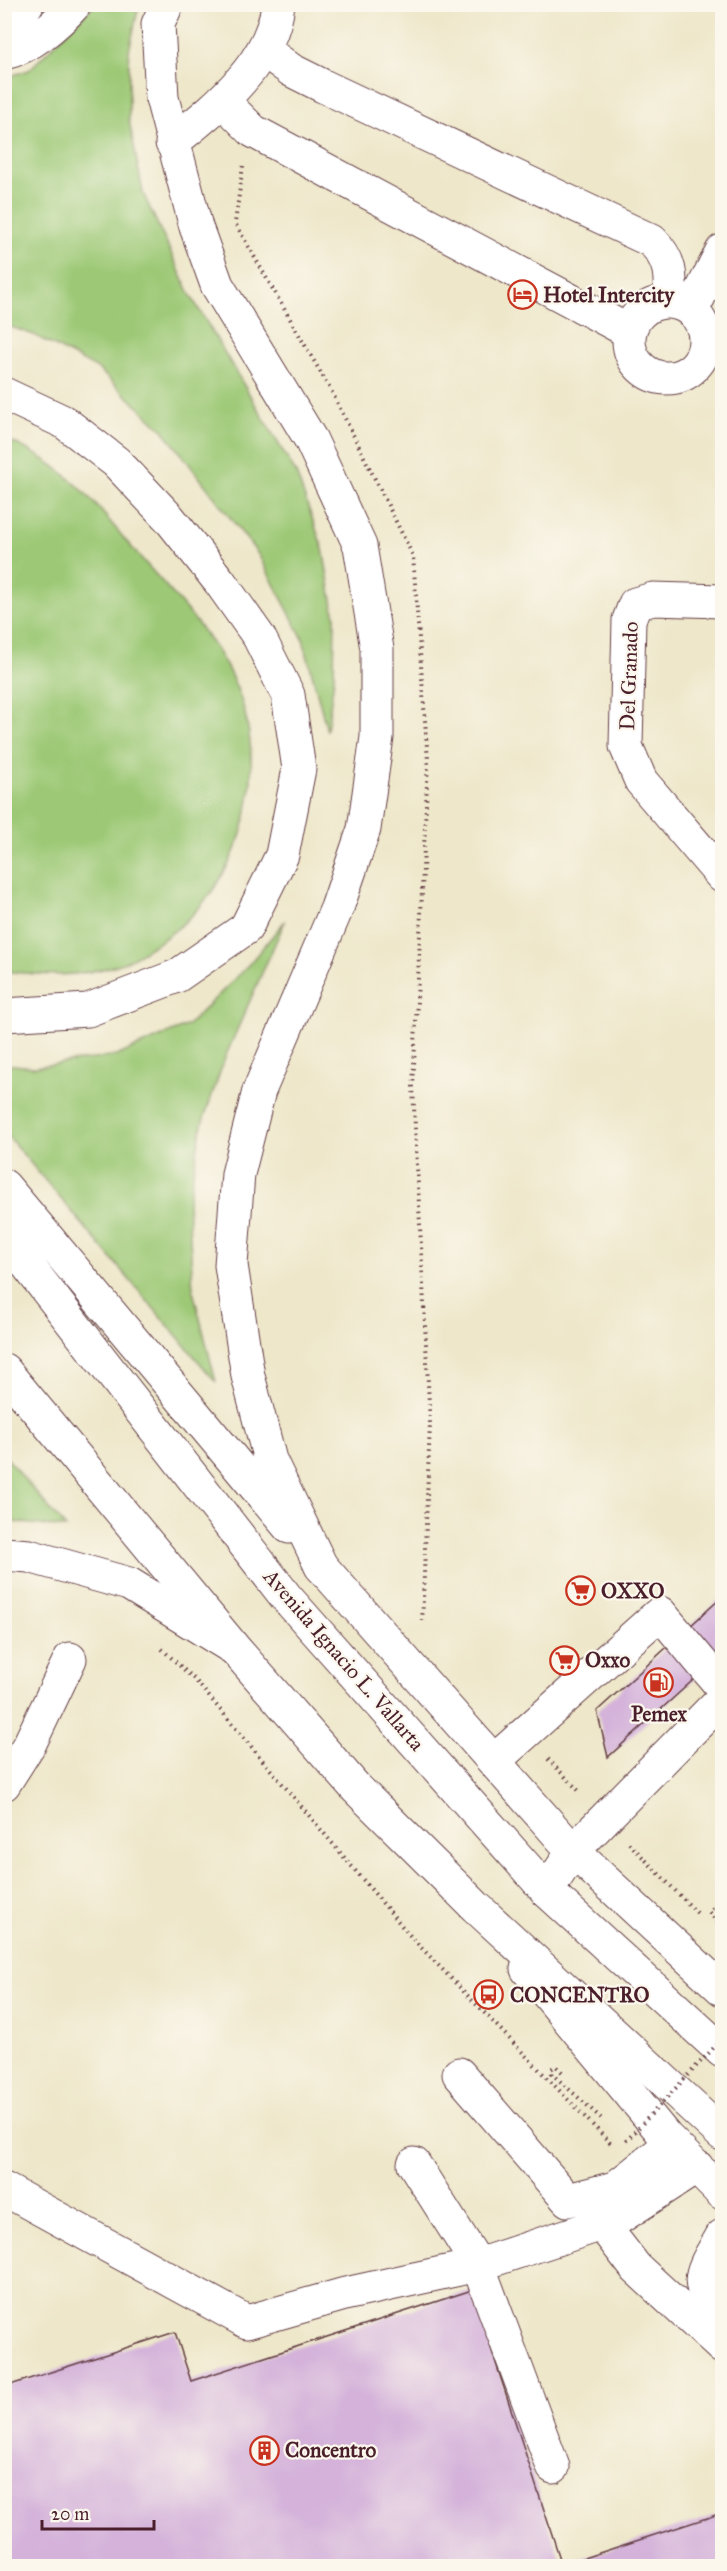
<svg xmlns="http://www.w3.org/2000/svg" width="727" height="2571" viewBox="0 0 727 2571" font-family="'IM FELL Great Primer',serif">
<style>
.green{fill:#9dc976;stroke:#747450;stroke-width:1.5}
.building{fill:#d4b2da}
.lines{fill:none;stroke-linecap:round;stroke-linejoin:round}
.minor-casing{stroke:#633d43;stroke-width:35}
.highway-casing{stroke:#633d43;stroke-width:35}
.path{stroke:#633d43;stroke-width:4;stroke-dasharray:1.5 4.5;stroke-linecap:butt}
.minor{stroke:#fff;stroke-width:33}
.highway{stroke:#fff;stroke-width:33}
.path-bridge{stroke:#633d43;stroke-width:4;stroke-dasharray:1.5 4.5;stroke-linecap:butt}
.labels{text-anchor:middle;dominant-baseline:central;stroke-width:4.5;stroke-linejoin:round;paint-order:stroke}
.poi-label{font-size:21px;font-weight:bold;fill:#4a1f2b;stroke:#fbf7ec;text-anchor:start}
.street-label{font-size:21px;fill:#4a1f2b;stroke:#fbf7ec}
</style>
<rect width="100%" height="100%" fill="#fbf7ec"/>
<filter id="ink" filterUnits="userSpaceOnUse"><feTurbulence type="fractalNoise" baseFrequency=".0167" numOctaves="2"/><feDisplacementMap in="SourceGraphic" scale="12" xChannelSelector="R" yChannelSelector="G"/><feConvolveMatrix kernelMatrix="1 2 1 2 8 2 1 2 1" color-interpolation-filters="sRGB"/></filter>
<filter id="wash" filterUnits="userSpaceOnUse"><feTurbulence type="fractalNoise" baseFrequency=".008" numOctaves="4" result="noise"/><feDisplacementMap in="SourceGraphic" scale="24" xChannelSelector="R" yChannelSelector="G"/><feGaussianBlur stdDeviation="1.35" result="paint"/><feColorMatrix in="noise" values="0 0 0 0 0 0 0 0 0 0 0 0 0 0 0 0 0 1.4 0 .05"/><feComposite in="paint" operator="in"/></filter>
<g filter="url(#wash)">
<rect width="100%" height="100%" fill="#eee7ca"/>
<path class="green" d="M 94,5 L 139,5 L 129,51 L 129,120 L 143,193 L 191,296 L 296,473 L 323,549 L 335,617 L 334,678 L 327,731 L 303,639 L 258,554 L 163,430 L 98,369 L 34,335 L 5,325 L 4,78 L 29,70 Z
M 5,439 C 32,450 59,468 80,488 C 100,507 116,530 134,550 C 177,600 232,651 246,718 C 266,808 229,903 149,948 C 139,954 128,962 117,965 C 76,978 46,976 5,971 Z
M 285,921 L 226,1055 L 202,1124 L 188,1202 L 193,1291 L 216,1382 L 5,1133 L 5,1064 L 34,1067 L 116,1056 L 188,1025 L 244,970 Z
M 4,1456 L 5,1456 L 66,1528 L 5,1521 Z"/>
<g id="blocks">
<path class="building" d="M 722,1597 L 722,1654 L 608,1757 L 597,1711 Z
M 472,2290 L 562,2565 L 722,2513 L 722,2566 L 4,2566 L 4,2387 L 175,2332 L 191,2381 Z"/>
</g>
</g>
<g filter="url(#ink)">
<use href="#blocks" fill-opacity="0" stroke="#633d43" stroke-width="1.5"/>
<g class="lines">
<defs>
<path id="minor" d="M 264,50 L 291,70 L 323,86 L 652,241 C 671,260 671,275 670,301
M 222,100 L 253,131 L 628,331
M 172,143 C 215,108 272,64 278,4
M629 340a38 38 0 1 1 76 0a38 38 0 1 1-76 0Z
M 692,310 L 722,251
M 722,601 L 653,599 L 635,604 L 629,620 L 626,746 L 641,781 L 722,876
M 4,1554 L 29,1556 L 129,1584 L 230,1646
M 321,1566 L 573,1851 L 722,1989
M 494,1761 L 660,1613 L 722,1687
M 4,1784 L 30,1743 L 70,1659
M 547,1891 L 573,1851 L 722,1699
M 527,1969 L 666,2137 L 722,2193
M 459,2074 L 568,2200 L 615,2188 L 672,2143
M 414,2164 L 478,2265 L 553,2467
M 4,2189 L 247,2322 L 345,2294 L 478,2265 L 602,2224 L 620,2217 L 697,2167
M 602,2224 L 636,2268 L 722,2347
M 722,2236 C 703,2270 689,2283 722,2314"/>
<path id="highway" d="M 167,4 L 158,24 L 162,98 L 196,227 L 217,285 L 311,440 L 360,546 L 377,649 L 377,737 L 364,829 L 337,908 L 259,1091 L 238,1174 L 231,1265 L 248,1376 L 270,1460 L 321,1566
M 4,35 L 27,4
M 4,53 C 30,48 58,23 75,4
M 4,394 L 64,422 L 116,462 L 169,518 L 220,582 L 259,637 L 288,695 L 299,769 L 282,855 L 246,928 L 177,976 L 88,1010 L 4,1015
M 4,1186 L 289,1527
M 4,1235 L 286,1597 L 547,1891 L 722,2051
M 4,1370 L 234,1648 L 356,1788 L 476,1907 L 722,2134"/>
</defs>
<use href="#minor" class="minor-casing"/>
<use href="#highway" class="highway-casing"/>
<path class="path" d="M 243,166 L 235,223 L 333,394 L 413,556 L 428,761 L 413,1087 L 430,1423 L 422,1624
M 4,167 L 7,169 L 4,173
M 162,1649 L 196,1681 L 412,1938 L 612,2145
M 548,1759 L 580,1792
M 629,1843 L 697,1913
M 722,1914 L 714,1907 L 709,1912 L 722,1928
M 562,2072 L 556,2066 L 551,2069 L 552,2074 L 601,2118"/>
<use href="#minor" class="minor"/>
<use href="#highway" class="highway"/>
<path class="path-bridge" d="M 626,2141 L 722,2039"/>
</g>
</g>
<defs>
<symbol id="hotel-ring" viewBox="-11 -11 22 22"><circle r="9.5" fill="#fbf7ec" stroke="#c8321e" stroke-width="1.5"/><path d="M-6-4.5h1.5V1H6V5H4.5V3h-9V5H-6ZM-4 0a1.8 1.8 0 1 1 3.6 0ZM.5 0V-2.5h3Q6-2.5 6 0Z" fill="#c8321e"/></symbol>
<symbol id="supermarket-ring" viewBox="-11 -11 22 22"><circle r="9.5" fill="#fbf7ec" stroke="#c8321e" stroke-width="1.5"/><path d="M-6-5.5h2.5l.6 2H6L4.5 2H-2.5L-4.4-4H-6ZM-1.5 3.2a1.3 1.3 0 1 0 .1 0ZM3 3.2a1.3 1.3 0 1 0 .1 0Z" fill="#c8321e"/></symbol>
<symbol id="fuel-ring" viewBox="-11 -11 22 22"><circle r="9.5" fill="#fbf7ec" stroke="#c8321e" stroke-width="1.5"/><path d="M-5.5-6h7V0h2V4h1.3V-2.5L3-4.5l.8-.8L6-3V5H2.5V1h-1V6h-7ZM-4.2-4.7v3.2H.2V-4.7Z" fill="#c8321e"/></symbol>
<symbol id="bus-ring" viewBox="-11 -11 22 22"><circle r="9.5" fill="#fbf7ec" stroke="#c8321e" stroke-width="1.5"/><path d="M-5-6H5V4H4V6H2V4H-2V6H-4V4H-5ZM-3.5-4V0h7V-4ZM-3.5 1.2v1.5H-2V1.2ZM2 1.2v1.5H3.5V1.2Z" fill="#c8321e"/></symbol>
<symbol id="building-ring" viewBox="-11 -11 22 22"><circle r="9.5" fill="#fbf7ec" stroke="#c8321e" stroke-width="1.5"/><path d="M-4-6H4V6H1V3H-1V6H-4ZM-2.5-4.3h1.7v1.8h-1.7ZM.8-4.3h1.7v1.8H.8ZM-2.5-1h1.7V.8h-1.7ZM.8-1h1.7V.8H.8Z" fill="#c8321e"/></symbol>
</defs>
<g fill-rule="evenodd">
<use href="#hotel-ring" x="506" y="278" width="33" height="33"/>
<use href="#supermarket-ring" x="564" y="1574" width="33" height="33"/>
<use href="#supermarket-ring" x="548" y="1644" width="33" height="33"/>
<use href="#fuel-ring" x="642" y="1666" width="33" height="33"/>
<use href="#bus-ring" x="472" y="1978" width="33" height="33"/>
<use href="#building-ring" x="248" y="2434" width="33" height="33"/>
</g>
<g class="labels">
<g class="poi-label">
<text x="543" y="295">Hotel Intercity</text>
<text x="601" y="1591">OXXO</text>
<text x="585" y="1660">Oxxo</text>
<text x="659" y="1714" text-anchor="middle">Pemex</text>
<text x="510" y="1995">CONCENTRO</text>
<text x="285" y="2450">Concentro</text>
</g>
<g class="street-label">
<text transform="translate(629 676) rotate(-88)">Del Granado</text>
<text transform="translate(344 1660) rotate(49)">Avenida Ignacio L. Vallarta</text>
</g>
</g>
<rect width="727" height="2571" fill="none" stroke="#fbf7ec" stroke-width="24"/>
<path d="M42 2520v9h112v-9" fill="none" stroke="#4a1f2b" stroke-width="3"/>
<text x="51" y="2520" font-size="18" fill="#4a1f2b" stroke="#fbf7ec" stroke-width="4.5" paint-order="stroke">20 m</text>
</svg>
